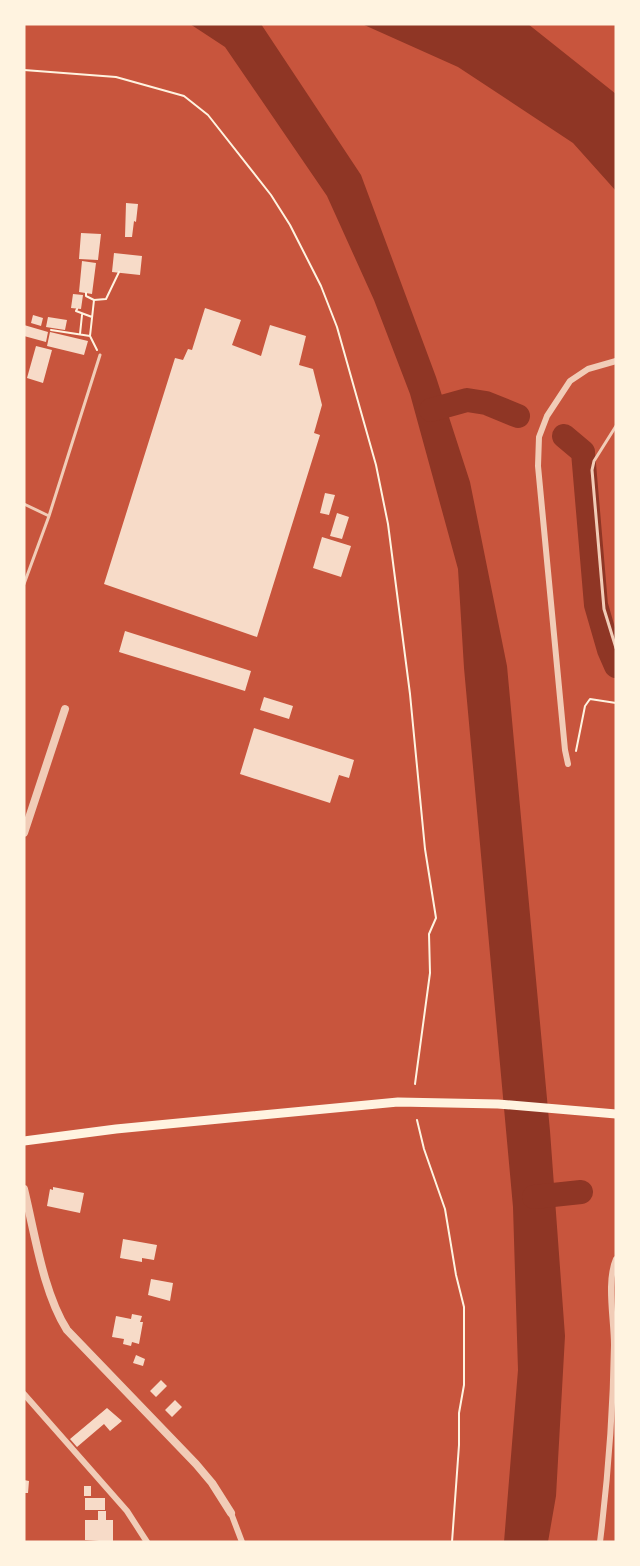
<svg xmlns="http://www.w3.org/2000/svg" width="640" height="1566" viewBox="0 0 640 1566" font-family="Overpass,sans-serif">
<style>
.water{fill:#8f3625}
.lines{fill:none;stroke-linecap:round;stroke-linejoin:round}
.river{stroke:#8f3625;stroke-width:24}
.building{fill:#f7dbc8}
.path{stroke:#fff3e0;stroke-width:2}
.service{stroke:#f1ccb7;stroke-width:3}
.minor{stroke:#f1ccb7;stroke-width:6}
.tertiary{stroke:#f1ccb7;stroke-width:8}
.primary{stroke:#fff3e0;stroke-width:9}
</style>
<rect width="100%" height="100%" fill="#c8553d"/>
<path class="water" d="M 190,24 L 261,24 L 361,175 L 436,377 L 470,482 L 507,666 L 550,1131 L 565,1336 L 556,1496 L 548,1542 L 504,1542 L 518,1370 L 513,1207 L 464,668 L 458,569 L 410,394 L 374,300 L 327,196 L 225,47 Z
M 362,24 L 528,24 L 616,94 L 616,191 L 573,143 L 458,67 Z"/>
<g class="lines">
<path class="river" d="M 431,410 L 467,400 L 486,403 L 518,416
M 564,436 L 583,452 L 596,605 L 609,650 L 616,666
M 534,1197 L 581,1192"/>
</g>
<path class="building" d="M 126,203 L 138,204 L 136,222 L 134,221 L 132,237 L 125,237 Z
M 81,233 L 101,234 L 98,260 L 79,259 Z
M 114,253 L 142,256 L 140,275 L 112,272 Z
M 82,261 L 96,263 L 92,294 L 79,292 Z
M 73,294 L 83,295 L 81,309 L 71,308 Z
M 205,308 L 241,320 L 232,345 L 261,356 L 270,325 L 306,336 L 299,365 L 313,369 L 322,405 L 314,433 L 320,435 L 257,637 L 104,584 L 175,358 L 183,360 L 188,349 L 192,350 Z
M 33,315 L 43,318 L 41,326 L 31,323 Z
M 48,317 L 67,320 L 65,330 L 46,327 Z
M 24,325 L 48,332 L 46,342 L 24,336 Z
M 50,332 L 88,341 L 84,355 L 47,346 Z
M 36,346 L 52,350 L 43,383 L 27,378 Z
M 325,493 L 335,495 L 329,515 L 320,513 Z
M 337,513 L 349,517 L 342,539 L 330,536 Z
M 322,537 L 351,546 L 341,577 L 313,568 Z
M 125,631 L 251,671 L 245,691 L 119,652 Z
M 264,697 L 293,706 L 289,719 L 260,710 Z
M 254,728 L 354,760 L 349,778 L 339,775 L 330,803 L 240,774 Z
M 53,1187 L 84,1193 L 80,1213 L 47,1206 L 50,1189 L 53,1190 Z
M 123,1239 L 157,1245 L 154,1260 L 142,1258 L 142,1262 L 120,1258 Z
M 151,1279 L 173,1283 L 170,1301 L 148,1295 Z
M 132,1314 L 142,1316 L 140,1322 L 143,1322 L 139,1344 L 132,1342 L 131,1346 L 123,1344 L 124,1339 L 112,1337 L 116,1316 L 131,1319 Z
M 136,1355 L 145,1359 L 143,1366 L 133,1363 Z
M 161,1380 L 167,1386 L 156,1397 L 150,1391 Z
M 175,1400 L 182,1407 L 172,1417 L 165,1410 Z
M 107,1408 L 122,1421 L 110,1431 L 104,1424 L 77,1447 L 70,1439 Z
M 24,1480 L 29,1481 L 28,1493 L 24,1493 Z
M 84,1486 L 91,1486 L 91,1496 L 84,1496 Z
M 85,1498 L 105,1498 L 105,1510 L 85,1510 Z
M 98,1511 L 106,1511 L 106,1520 L 113,1520 L 113,1542 L 85,1540 L 85,1520 L 98,1520 Z"/>
<g class="lines">
<path class="path" d="M 24,70 L 116,77 L 184,96 L 208,115 L 271,195 L 290,225 L 321,286 L 337,327 L 376,465 L 388,524 L 410,694 L 425,849 L 436,918 L 429,934 L 430,973 L 415,1084
M 86,293 L 86,296 L 94,300 L 90,336 L 97,350
M 94,300 L 106,299 L 119,272
M 77,309 L 76,311 L 92,317
M 51,330 L 90,336
M 80,334 L 82,315
M 576,751 L 585,706 L 590,699 L 616,703
M 417,1120 L 424,1149 L 445,1209 L 456,1275 L 464,1307 L 464,1385 L 459,1413 L 459,1445 L 452,1542"/>
<path class="service" d="M 616,426 L 594,461 L 592,470 L 604,609 L 616,648
M 24,504 L 49,516
M 24,584 L 49,516 L 100,355"/>
<path class="minor" d="M 568,764 L 565,750 L 538,466 L 539,437 L 547,416 L 570,381 L 588,369 L 616,361
M 24,1394 L 127,1511 L 147,1542
M 231,1513 L 242,1542
M 600,1542 C 608,1477 613,1411 614,1345 C 614,1319 606,1282 616,1259"/>
<path class="tertiary" d="M 24,833 L 65,709
M 24,1189 C 35,1234 43,1292 67,1330 L 196,1464 L 212,1483 L 231,1513"/>
<path class="primary" d="M 24,1141 L 116,1129 L 398,1102 L 498,1104 L 616,1114"/>
</g>
<rect width="640" height="1566" fill="none" stroke="#fff3e0" stroke-width="51"/>
</svg>
